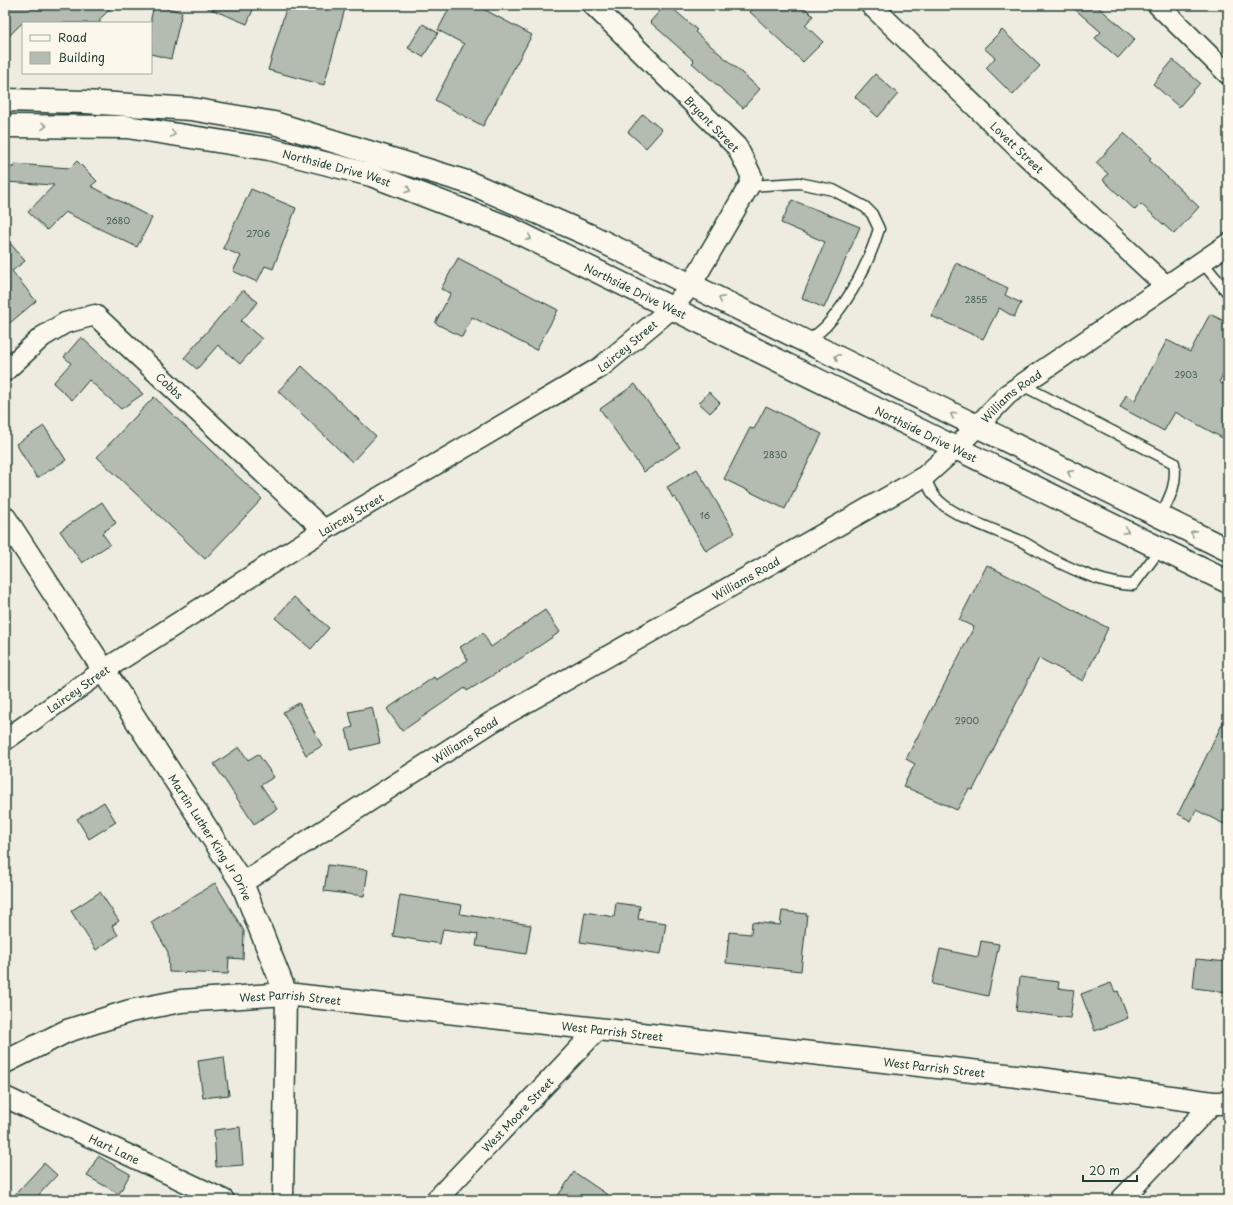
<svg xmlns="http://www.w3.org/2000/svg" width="1233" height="1205" viewBox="0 0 1233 1205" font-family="'Playpen Sans',sans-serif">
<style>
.building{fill:#b4bbb0;stroke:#1f3d34}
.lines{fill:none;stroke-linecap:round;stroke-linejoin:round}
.service-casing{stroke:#1f3d34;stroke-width:13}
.minor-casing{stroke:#1f3d34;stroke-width:23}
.tertiary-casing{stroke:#1f3d34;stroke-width:25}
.primary-casing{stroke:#1f3d34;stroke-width:25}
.service{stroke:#fbf7ec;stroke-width:10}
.minor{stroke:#fbf7ec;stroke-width:20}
.tertiary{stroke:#fbf7ec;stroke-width:22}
.primary{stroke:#fbf7ec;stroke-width:22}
.oneway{stroke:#8d9a90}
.labels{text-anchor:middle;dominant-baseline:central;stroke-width:3.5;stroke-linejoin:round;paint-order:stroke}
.number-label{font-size:9px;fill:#445c53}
.street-label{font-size:11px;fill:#1f3d34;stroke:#fbf7ec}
</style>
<rect width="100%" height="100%" fill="#eeece1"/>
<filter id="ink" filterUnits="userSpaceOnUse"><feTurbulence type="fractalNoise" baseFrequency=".025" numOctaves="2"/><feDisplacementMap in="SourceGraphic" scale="8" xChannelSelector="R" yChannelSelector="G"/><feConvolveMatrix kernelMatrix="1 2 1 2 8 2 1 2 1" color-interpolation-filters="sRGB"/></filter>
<g filter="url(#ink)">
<path class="building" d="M 5,5 L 114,5 L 100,19 L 100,23 L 22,23 L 5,40 Z
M 154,5 L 182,12 L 171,59 L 151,54 L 151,18 Z
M 201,5 L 255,5 L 247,24 Z
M 287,5 L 346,5 L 324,85 L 268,70 Z
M 451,5 L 476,5 L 532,35 L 483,126 L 435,100 L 464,44 L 438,30 Z
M 665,5 L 669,5 L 697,30 L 695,32 L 760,89 L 743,108 L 692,63 L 694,61 L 650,22 Z
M 757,5 L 802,5 L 813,16 L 805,25 L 823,42 L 803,62 L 750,12 Z
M 1070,5 L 1096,5 L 1135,39 L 1118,58 L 1095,38 L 1101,32 Z
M 423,24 L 438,33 L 423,57 L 408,48 Z
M 1002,30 L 1040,66 L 1013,95 L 986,68 L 995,58 L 984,48 Z
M 1173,60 L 1200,83 L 1179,107 L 1153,84 Z
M 875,74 L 898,94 L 878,117 L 855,97 Z
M 643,114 L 662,130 L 646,148 L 628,132 Z
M 1124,133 L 1151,158 L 1149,160 L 1199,207 L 1174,234 L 1141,204 L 1135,210 L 1103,180 L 1108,174 L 1096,163 Z
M 77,161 L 97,181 L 91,186 L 152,218 L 137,247 L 65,212 L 47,230 L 28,212 L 54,185 L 5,182 L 5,167 L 14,167 L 14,164 L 70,168 Z
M 251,189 L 296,208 L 273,269 L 265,266 L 257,282 L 233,271 L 241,256 L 223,248 Z
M 792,200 L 860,227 L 824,308 L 802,298 L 825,242 L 781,223 Z
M 5,237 L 25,261 L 12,271 L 36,301 L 5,327 Z
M 458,258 L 558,310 L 536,350 L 472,317 L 462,337 L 435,323 L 451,293 L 441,289 Z
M 956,263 L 1008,288 L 1005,295 L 1021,303 L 1014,317 L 999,308 L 983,339 L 931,316 Z
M 243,290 L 258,302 L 241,321 L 262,339 L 240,364 L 218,345 L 197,369 L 184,358 Z
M 1210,314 L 1228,323 L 1228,366 L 1219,382 L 1228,387 L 1228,441 L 1175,412 L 1164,431 L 1120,407 L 1126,395 L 1135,400 L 1167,340 L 1190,352 Z
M 81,337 L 143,394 L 121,409 L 89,380 L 72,400 L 53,383 L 71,363 L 64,357 Z
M 302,366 L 376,436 L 352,462 L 278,391 Z
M 635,384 L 680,447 L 644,472 L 600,409 Z
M 709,392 L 720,403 L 710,413 L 699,403 Z
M 154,397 L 262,499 L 205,559 L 97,457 Z
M 766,406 L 822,434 L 785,509 L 724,479 L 750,428 L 754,429 Z
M 44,426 L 66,460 L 37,478 L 16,444 Z
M 697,469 L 735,533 L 706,551 L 675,497 L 673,498 L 667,487 Z
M 102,502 L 116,523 L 102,533 L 110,544 L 82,563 L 60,531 Z
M 987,565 L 1108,628 L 1083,681 L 1039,658 L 973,790 L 969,789 L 957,810 L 903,786 L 915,764 L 906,759 L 974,627 L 959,620 Z
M 294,597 L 329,628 L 311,649 L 275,618 Z
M 545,610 L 560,632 L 523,657 L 467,691 L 465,688 L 402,731 L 387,709 L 434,677 L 436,680 L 468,660 L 460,647 L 483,633 L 491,647 Z
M 299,703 L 322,746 L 306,755 L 283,712 Z
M 372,707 L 380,743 L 351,750 L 346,729 L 353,727 L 349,712 Z
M 1228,712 L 1228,826 L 1196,810 L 1191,821 L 1178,814 Z
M 239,747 L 248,760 L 258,754 L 274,777 L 261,785 L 277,809 L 254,824 L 214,764 Z
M 104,802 L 116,822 L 89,839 L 77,819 Z
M 328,865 L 368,870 L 364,896 L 324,891 Z
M 215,883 L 244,931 L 243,959 L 229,958 L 228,974 L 169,972 L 168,952 L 151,922 Z
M 100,892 L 119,921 L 112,926 L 118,935 L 96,950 L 71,911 Z
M 400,895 L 462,905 L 460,914 L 531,925 L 526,954 L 476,946 L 478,934 L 443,929 L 440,944 L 393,936 Z
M 616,903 L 640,906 L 638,919 L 666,923 L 661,954 L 580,942 L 585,912 L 614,917 Z
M 782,911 L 807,914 L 801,971 L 726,963 L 729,932 L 751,934 L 752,922 L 780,925 Z
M 981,941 L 999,944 L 988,996 L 932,984 L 940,949 L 978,957 Z
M 1196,959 L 1228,962 L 1228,992 L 1193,988 Z
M 1020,977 L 1059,982 L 1058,988 L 1074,990 L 1070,1018 L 1016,1011 Z
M 1111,983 L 1115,992 L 1118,991 L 1128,1018 L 1095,1031 L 1081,994 Z
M 224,1057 L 229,1095 L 203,1098 L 198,1061 Z
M 240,1127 L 243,1165 L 216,1167 L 214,1130 Z
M 98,1156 L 130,1174 L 119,1194 L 87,1176 Z
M 44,1163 L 57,1175 L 34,1200 L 10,1200 Z
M 574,1172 L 615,1200 L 555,1200 Z"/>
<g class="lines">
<defs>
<path id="service" d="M 749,186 L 799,183 L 833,190 L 865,207 L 872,214 L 879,229 C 868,265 851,298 826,326 C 820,332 813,337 807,342
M 1202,262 L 1228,293
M 1022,385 L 1174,463 C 1178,484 1169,499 1160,517
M 925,476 C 928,487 932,495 940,502 C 957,518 1001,532 1023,542 C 1033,547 1042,554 1052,559 C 1078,572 1105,584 1133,585 L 1161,548"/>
<g id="minor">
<path id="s1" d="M 871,5 L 1017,147 L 1166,286"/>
<path d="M 1158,5 L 1228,74"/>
<path id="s2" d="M 5,371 L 42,337 L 65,323 L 95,315 L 324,530"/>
<path id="s3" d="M 5,740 L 104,670 L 324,530 L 601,367 L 672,308 L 691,285 L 749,186 L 752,177 L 737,147 L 593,5"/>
<path id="s4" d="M 242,883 L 492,722 L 925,476 L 955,449 L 1008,394 L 1228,244"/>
<path id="s5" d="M 5,1097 L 224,1200"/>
<path d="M 283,1200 L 286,994"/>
<path id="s6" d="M 436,1200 L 598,1029"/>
<path d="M 1121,1200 L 1213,1103"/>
</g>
<g id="tertiary">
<path id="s7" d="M 5,518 L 242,883 L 286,994"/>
<path id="s8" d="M 5,1062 L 67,1031 L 130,1011 L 181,1001 L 286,994 L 1034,1078 L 1213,1103 L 1228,1103"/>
</g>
<g id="primary">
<path d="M 5,100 L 85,102 L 191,109 L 274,123 L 470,183 L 589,235 L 691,285 L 1228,550"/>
<path id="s9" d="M 5,126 L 127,127 L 269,149 L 371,175 L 507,227 L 1228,582"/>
</g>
</defs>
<use href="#service" class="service-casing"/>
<use href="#minor" class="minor-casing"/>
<use href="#tertiary" class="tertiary-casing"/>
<use href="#primary" class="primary-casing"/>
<use href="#service" class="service"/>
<use href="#minor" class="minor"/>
<use href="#tertiary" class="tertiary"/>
<use href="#primary" class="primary"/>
</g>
<defs><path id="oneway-chevron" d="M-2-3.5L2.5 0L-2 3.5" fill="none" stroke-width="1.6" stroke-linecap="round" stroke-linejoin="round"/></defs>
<g class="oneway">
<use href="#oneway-chevron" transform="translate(44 126) rotate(1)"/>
<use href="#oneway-chevron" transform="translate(173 134) rotate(9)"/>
<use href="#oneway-chevron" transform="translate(408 190) rotate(21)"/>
<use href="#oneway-chevron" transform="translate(529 238) rotate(26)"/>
<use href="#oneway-chevron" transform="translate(721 299) rotate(-153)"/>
<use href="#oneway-chevron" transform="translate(837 357) rotate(-153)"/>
<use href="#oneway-chevron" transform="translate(953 415) rotate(-153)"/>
<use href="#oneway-chevron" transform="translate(1070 473) rotate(-154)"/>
<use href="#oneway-chevron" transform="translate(1126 531) rotate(27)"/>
<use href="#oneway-chevron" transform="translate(1193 533) rotate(-154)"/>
</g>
</g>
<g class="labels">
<g class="number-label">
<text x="118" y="220">2680</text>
<text x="258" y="233">2706</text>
<text x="976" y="299">2855</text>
<text x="1186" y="374">2903</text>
<text x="775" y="454">2830</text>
<text x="705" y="515">16</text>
<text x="967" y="720">2900</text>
</g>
<g class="street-label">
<text transform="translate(712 124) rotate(46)">Bryant Street</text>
<text stroke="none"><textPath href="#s1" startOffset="204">Lovett Street</textPath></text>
<text stroke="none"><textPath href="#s9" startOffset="336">Northside Drive West</textPath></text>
<text stroke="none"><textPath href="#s9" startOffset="660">Northside Drive West</textPath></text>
<text stroke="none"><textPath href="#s3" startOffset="737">Laircey Street</textPath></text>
<text stroke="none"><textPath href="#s2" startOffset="211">Cobbs</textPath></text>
<text stroke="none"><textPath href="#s4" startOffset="913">Williams Road</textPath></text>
<text stroke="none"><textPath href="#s9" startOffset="984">Northside Drive West</textPath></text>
<text stroke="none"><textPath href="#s3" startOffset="413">Laircey Street</textPath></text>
<text stroke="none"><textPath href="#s4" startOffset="589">Williams Road</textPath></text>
<text stroke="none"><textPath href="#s3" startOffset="89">Laircey Street</textPath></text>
<text stroke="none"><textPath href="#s4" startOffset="265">Williams Road</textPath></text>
<text stroke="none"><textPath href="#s7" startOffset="380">Martin Luther King Jr Drive</textPath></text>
<text stroke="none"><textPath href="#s8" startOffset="297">West Parrish Street</textPath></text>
<text stroke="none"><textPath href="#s8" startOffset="621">West Parrish Street</textPath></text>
<text stroke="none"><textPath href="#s8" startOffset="945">West Parrish Street</textPath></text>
<text stroke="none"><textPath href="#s6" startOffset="118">West Moore Street</textPath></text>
<text stroke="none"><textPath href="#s5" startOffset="121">Hart Lane</textPath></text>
</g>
</g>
<rect width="1233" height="1205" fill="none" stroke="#fbf7ec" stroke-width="20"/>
<rect x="10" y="10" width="1213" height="1185" fill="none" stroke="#1f3d34" stroke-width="1.5" filter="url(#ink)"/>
<rect x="22" y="22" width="130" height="52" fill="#fbf7ec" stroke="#a3ada2"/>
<rect x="30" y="35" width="20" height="6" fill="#fbf7ec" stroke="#a3ada2"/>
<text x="58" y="42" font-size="12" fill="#1f3d34">Road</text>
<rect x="30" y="52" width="20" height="12" fill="#b4bbb0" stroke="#a3ada2"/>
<text x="58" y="62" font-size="12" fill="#1f3d34">Building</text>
<path d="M1083 1175v6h54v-6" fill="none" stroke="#1f3d34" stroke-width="2"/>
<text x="1089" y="1175" font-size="12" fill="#1f3d34" stroke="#fbf7ec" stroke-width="3" paint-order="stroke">20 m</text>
</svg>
